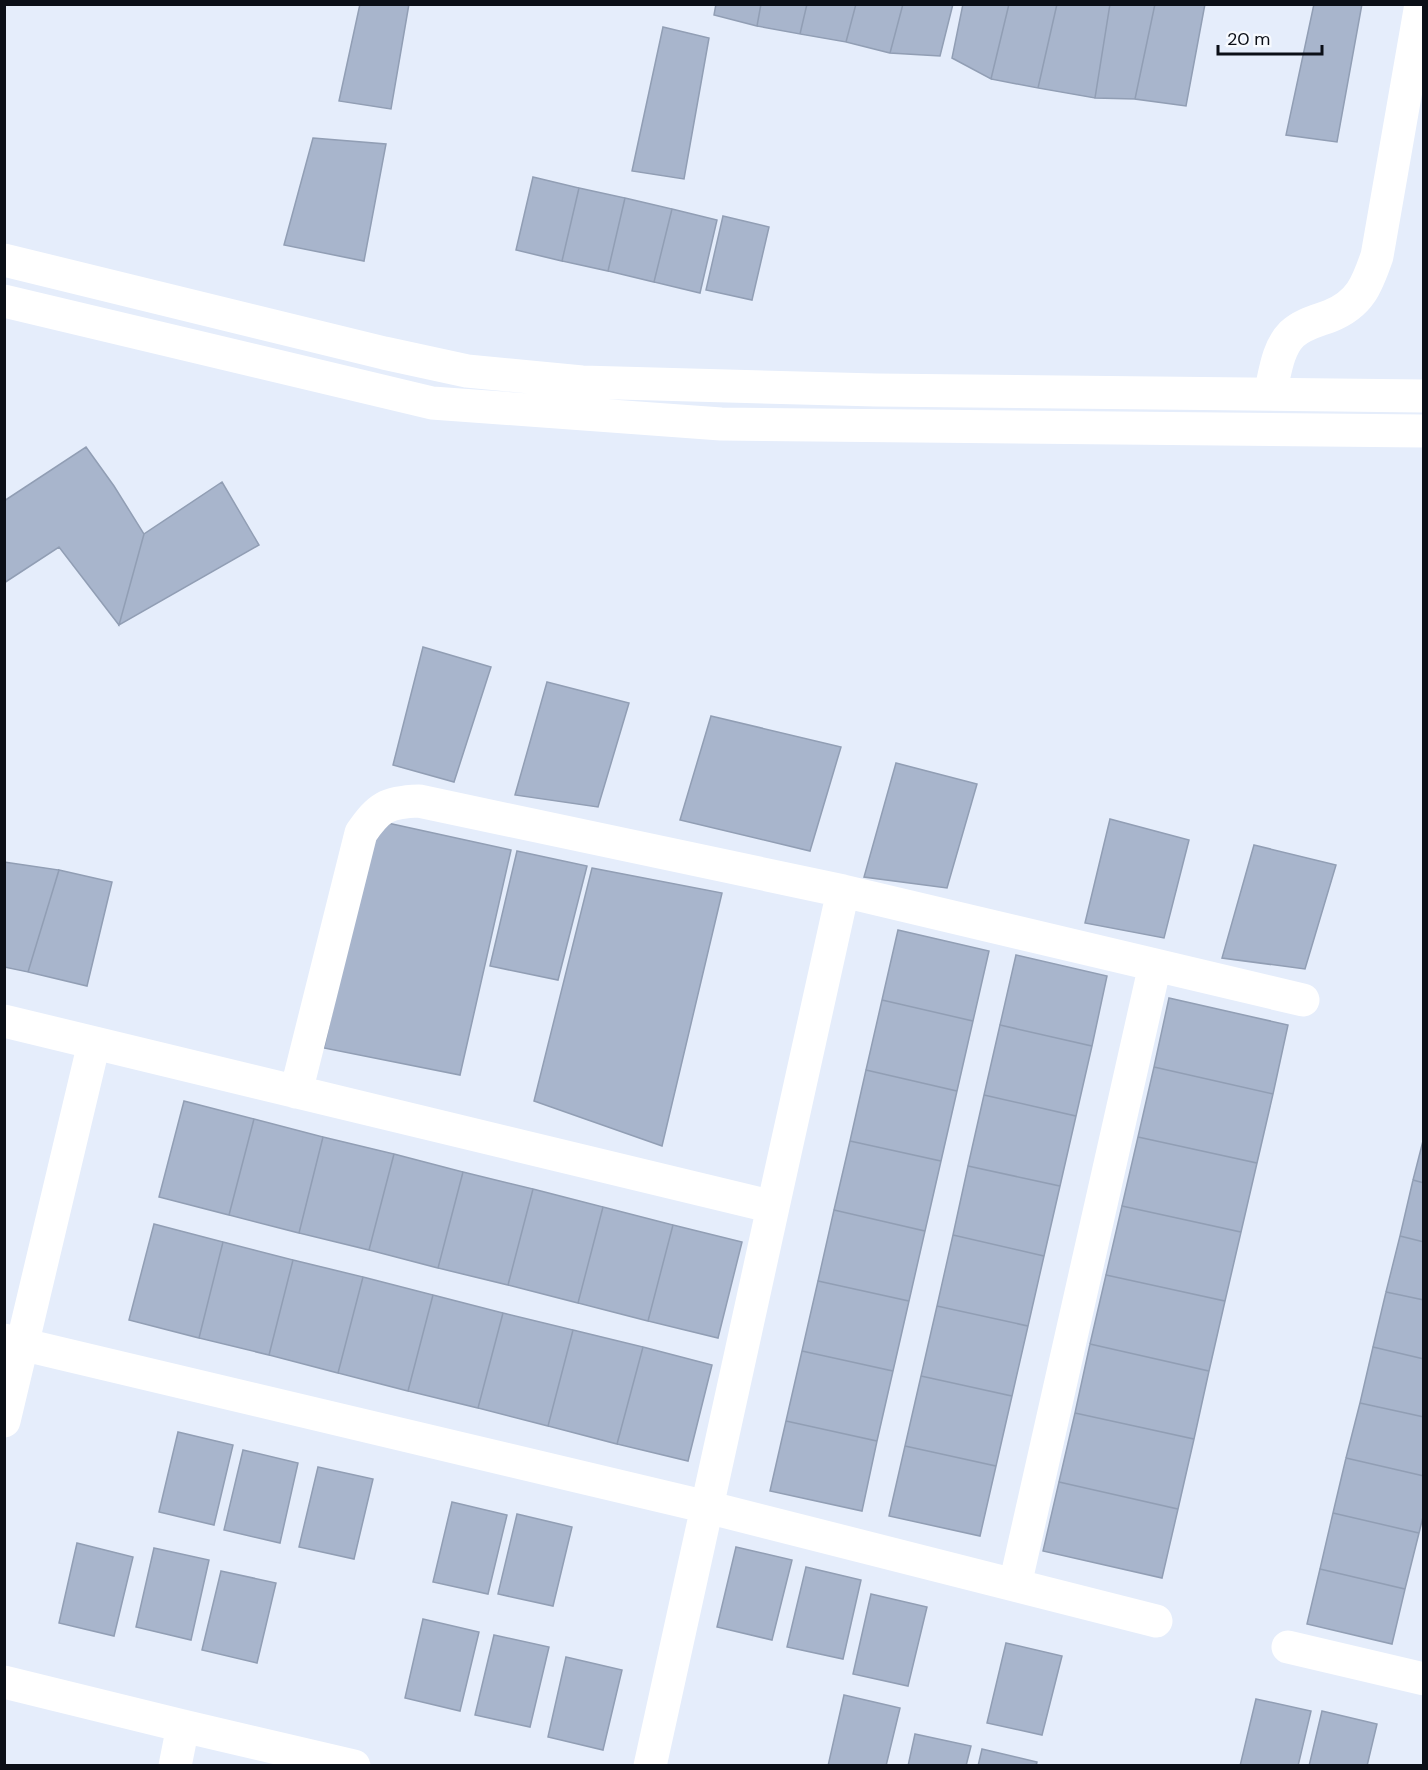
<svg xmlns="http://www.w3.org/2000/svg" width="1428" height="1770" viewBox="0 0 1428 1770" font-family="'DM Sans',sans-serif">
<style>
.building{fill:#a8b5cc;stroke:#919eb4;stroke-width:1.5}
.lines{fill:none;stroke-linecap:round;stroke-linejoin:round}
.minor{stroke:#fff;stroke-width:33}
</style>
<rect width="100%" height="100%" fill="#e5edfb"/>
<path class="building" d="M 360,4 L 409,4 L 391,109 L 339,101 Z
M 716,4 L 761,4 L 757,26 L 714,15 Z
M 761,4 L 807,4 L 800,34 L 757,26 Z
M 807,4 L 856,4 L 846,42 L 800,34 Z
M 856,4 L 903,4 L 890,53 L 846,42 Z
M 903,4 L 953,4 L 940,56 L 890,53 Z
M 963,4 L 1009,4 L 991,79 L 952,58 Z
M 1009,4 L 1057,4 L 1038,88 L 991,79 Z
M 1057,4 L 1110,4 L 1095,98 L 1038,88 Z
M 1110,4 L 1155,4 L 1135,99 L 1095,98 Z
M 1155,4 L 1205,4 L 1186,106 L 1135,99 Z
M 1314,4 L 1362,4 L 1337,142 L 1286,135 Z
M 663,27 L 709,38 L 684,179 L 632,171 Z
M 313,138 L 386,144 L 364,261 L 284,245 Z
M 533,177 L 579,188 L 562,261 L 516,250 Z
M 579,188 L 625,198 L 608,271 L 562,261 Z
M 625,198 L 672,209 L 654,282 L 608,271 Z
M 672,209 L 717,220 L 700,293 L 654,282 Z
M 723,216 L 769,227 L 752,300 L 706,290 Z
M 86,447 L 114,486 L 144,534 L 119,625 L 59,547 L 4,583 L 4,501 Z
M 222,482 L 259,545 L 119,625 L 144,534 Z
M 423,647 L 491,667 L 454,782 L 393,765 Z
M 547,682 L 629,703 L 598,807 L 515,795 Z
M 711,716 L 841,747 L 810,851 L 680,820 Z
M 896,763 L 977,784 L 947,888 L 864,877 Z
M 1110,819 L 1189,840 L 1164,938 L 1085,923 Z
M 374,820 L 511,850 L 460,1075 L 324,1048 Z
M 1254,845 L 1336,865 L 1305,969 L 1222,958 Z
M 517,851 L 587,866 L 558,980 L 490,966 Z
M 4,862 L 59,870 L 28,972 L 4,967 Z
M 592,868 L 722,893 L 662,1146 L 534,1101 Z
M 59,870 L 112,882 L 87,986 L 28,972 Z
M 898,930 L 989,951 L 973,1021 L 882,1000 Z
M 1016,955 L 1107,976 L 1092,1046 L 1000,1025 Z
M 1169,998 L 1288,1025 L 1273,1094 L 1154,1067 Z
M 882,1000 L 973,1021 L 957,1091 L 866,1070 Z
M 1000,1025 L 1092,1046 L 1076,1116 L 984,1095 Z
M 1154,1067 L 1273,1094 L 1257,1163 L 1138,1137 Z
M 866,1070 L 957,1091 L 941,1161 L 850,1141 Z
M 984,1095 L 1076,1116 L 1060,1186 L 968,1166 Z
M 184,1101 L 254,1119 L 229,1215 L 159,1197 Z
M 254,1119 L 323,1137 L 299,1233 L 229,1215 Z
M 323,1137 L 394,1154 L 369,1250 L 299,1233 Z
M 1138,1137 L 1257,1163 L 1241,1232 L 1122,1206 Z
M 1424,1137 L 1424,1183 L 1413,1180 Z
M 850,1141 L 941,1161 L 925,1231 L 834,1210 Z
M 394,1154 L 463,1172 L 438,1268 L 369,1250 Z
M 968,1166 L 1060,1186 L 1044,1256 L 953,1235 Z
M 463,1172 L 533,1189 L 508,1285 L 438,1268 Z
M 1413,1180 L 1424,1183 L 1424,1242 L 1400,1236 Z
M 533,1189 L 603,1207 L 578,1303 L 508,1285 Z
M 1122,1206 L 1241,1232 L 1225,1301 L 1106,1275 Z
M 603,1207 L 673,1225 L 648,1321 L 578,1303 Z
M 834,1210 L 925,1231 L 909,1301 L 818,1281 Z
M 154,1224 L 223,1242 L 199,1338 L 129,1320 Z
M 673,1225 L 742,1242 L 718,1338 L 648,1321 Z
M 953,1235 L 1044,1256 L 1028,1326 L 937,1306 Z
M 1400,1236 L 1424,1242 L 1424,1300 L 1386,1292 Z
M 223,1242 L 293,1260 L 269,1355 L 199,1338 Z
M 293,1260 L 363,1277 L 338,1373 L 269,1355 Z
M 1106,1275 L 1225,1301 L 1209,1371 L 1090,1344 Z
M 363,1277 L 433,1295 L 408,1391 L 338,1373 Z
M 818,1281 L 909,1301 L 893,1371 L 802,1351 Z
M 1386,1292 L 1424,1300 L 1424,1359 L 1373,1347 Z
M 433,1295 L 503,1313 L 478,1408 L 408,1391 Z
M 937,1306 L 1028,1326 L 1012,1396 L 921,1376 Z
M 503,1313 L 573,1330 L 548,1426 L 478,1408 Z
M 573,1330 L 643,1347 L 617,1444 L 548,1426 Z
M 1090,1344 L 1209,1371 L 1194,1439 L 1075,1413 Z
M 643,1347 L 712,1365 L 688,1461 L 617,1444 Z
M 1373,1347 L 1424,1359 L 1424,1417 L 1360,1403 Z
M 802,1351 L 893,1371 L 877,1441 L 786,1421 Z
M 921,1376 L 1012,1396 L 996,1466 L 905,1446 Z
M 1360,1403 L 1424,1417 L 1424,1476 L 1346,1458 Z
M 1075,1413 L 1194,1439 L 1178,1509 L 1059,1482 Z
M 786,1421 L 877,1441 L 862,1511 L 770,1491 Z
M 178,1432 L 233,1445 L 214,1525 L 159,1512 Z
M 905,1446 L 996,1466 L 980,1536 L 889,1516 Z
M 243,1450 L 298,1463 L 280,1543 L 224,1530 Z
M 1346,1458 L 1424,1476 L 1424,1513 L 1419,1533 L 1333,1513 Z
M 318,1467 L 373,1479 L 354,1559 L 299,1547 Z
M 1059,1482 L 1178,1509 L 1162,1578 L 1043,1551 Z
M 452,1502 L 507,1515 L 488,1594 L 433,1582 Z
M 1333,1513 L 1419,1533 L 1405,1589 L 1320,1569 Z
M 517,1514 L 572,1527 L 553,1606 L 498,1594 Z
M 77,1543 L 133,1557 L 114,1636 L 59,1623 Z
M 736,1547 L 792,1560 L 772,1640 L 717,1627 Z
M 154,1548 L 209,1560 L 191,1640 L 136,1627 Z
M 806,1567 L 861,1580 L 843,1659 L 787,1647 Z
M 1320,1569 L 1405,1589 L 1392,1644 L 1307,1624 Z
M 221,1571 L 276,1583 L 257,1663 L 202,1650 Z
M 871,1594 L 927,1607 L 908,1686 L 853,1674 Z
M 423,1619 L 479,1632 L 460,1711 L 405,1698 Z
M 494,1635 L 549,1647 L 530,1727 L 475,1715 Z
M 1006,1643 L 1062,1656 L 1042,1735 L 987,1723 Z
M 566,1657 L 622,1670 L 603,1750 L 548,1737 Z
M 844,1695 L 900,1708 L 886,1766 L 828,1766 Z
M 1256,1699 L 1311,1711 L 1298,1766 L 1240,1766 Z
M 1322,1711 L 1377,1724 L 1367,1766 L 1309,1766 Z
M 915,1734 L 971,1746 L 966,1766 L 908,1766 Z
M 982,1749 L 1037,1762 L 1036,1766 L 978,1766 Z"/>
<g class="lines">
<path class="minor" d="M 4,260 L 384,353 L 467,371 L 582,382 L 876,390 L 1424,396
M 4,301 L 432,403 L 721,424 L 1424,431
M 1270,394 C 1275,374 1277,349 1292,334 C 1303,324 1317,321 1330,316 C 1360,304 1367,285 1377,256 L 1421,4
M 4,1021 L 773,1207 L 650,1766
M 296,1092 L 361,833 C 379,807 387,802 419,801 L 843,891 L 1303,1000
M 773,1207 L 843,891
M 4,1340 L 707,1507 L 1156,1621
M 4,1421 L 94,1043
M 1015,1585 L 1155,965
M 1288,1647 L 1424,1679
M 4,1682 L 183,1726 L 354,1766
M 175,1766 L 183,1726"/>
</g>
<rect width="1428" height="1770" fill="none" stroke="#0b0f17" stroke-width="12"/>
<path d="M1218 45v9h104v-9" fill="none" stroke="#0b0f17" stroke-width="3"/>
<text x="1227" y="45" font-size="18" fill="#0b0f17" stroke="#f7faff" stroke-width="4.5" paint-order="stroke">20 m</text>
</svg>
